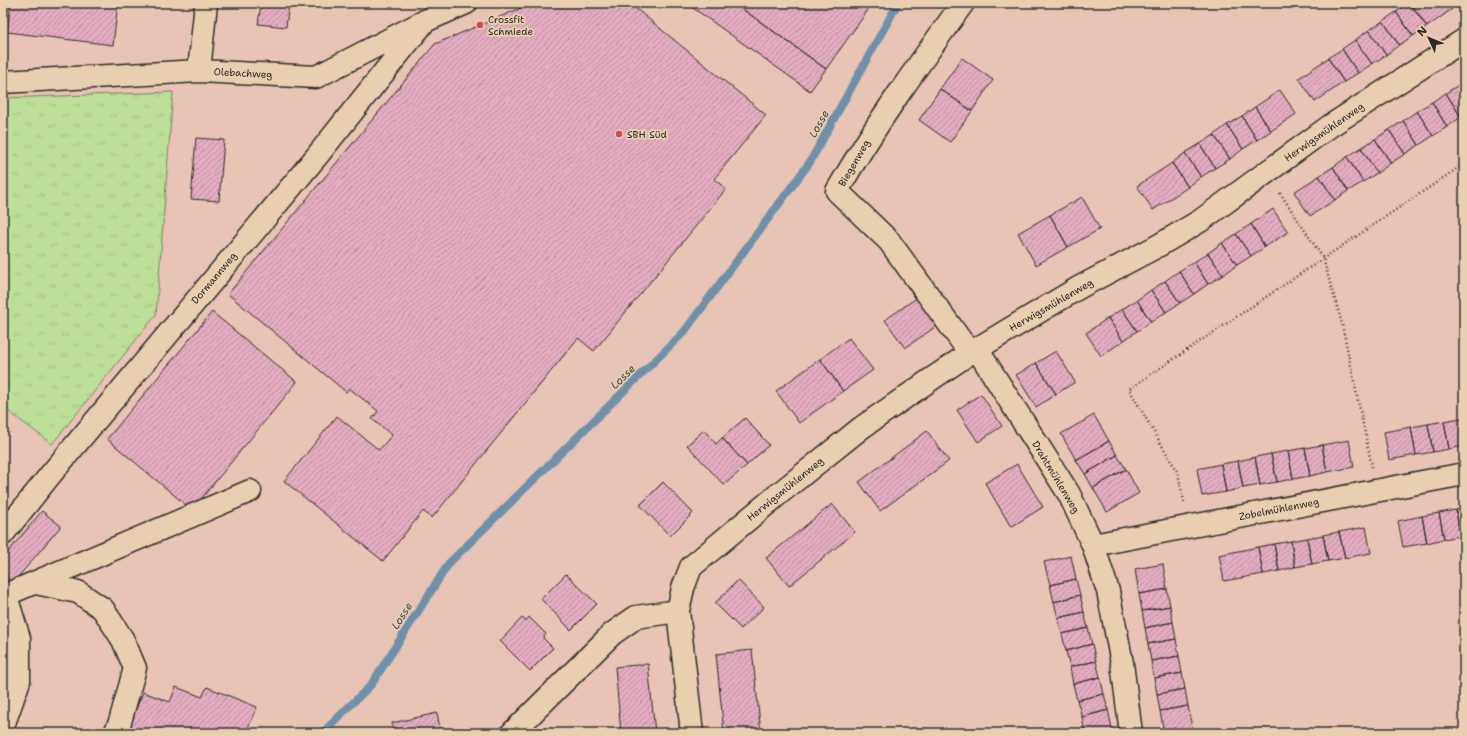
<svg xmlns="http://www.w3.org/2000/svg" width="1467" height="736" viewBox="0 0 1467 736" font-family="'Shantell Sans',sans-serif">
<style>
.grass{fill:url(#grass-tufts);stroke:#748561}
.lines{fill:none;stroke-linecap:round;stroke-linejoin:round}
.stream{stroke:#6f90a8;stroke-width:8}
.building{fill:url(#building-hatch);stroke:#2b2b2b}
.minor-casing{stroke:#2b2b2b;stroke-width:25}
.path{stroke:#2b2b2b;stroke-width:2.5;stroke-dasharray:1 3;stroke-linecap:butt}
.minor{stroke:#e8cfb0;stroke-width:22}
.poi-dot{fill:#d1495b;stroke:#e8cfb0;stroke-width:1.5}
.labels{text-anchor:middle;dominant-baseline:central;stroke-width:3.5;stroke-linejoin:round;paint-order:stroke}
.poi-label{font-size:10px;fill:#2b2b2b;stroke:#e8cfb0;text-anchor:start}
.street-label{font-size:10px;fill:#2b2b2b;stroke:#e8cfb0}
.water-label{font-size:11px;font-style:italic;fill:#3c444a;stroke:#e8cfb0}
</style>
<defs>
<pattern id="grass-tufts" width="24" height="20" patternUnits="userSpaceOnUse"><rect width="24" height="20" fill="#bedf97"/><path d="M3 7l-1-3M5 7V3M7 7l1-3M15 17l-1-3M17 17v-4M19 17l1-3" fill="none" stroke="#a3c082"/></pattern>
<pattern id="building-hatch" width="6" height="6" patternUnits="userSpaceOnUse"><rect width="6" height="6" fill="#e4acc0"/><path d="M-1 1l2-2M0 6l6-6M5 7l2-2" fill="none" stroke="#b98c9c"/></pattern>
</defs>
<rect width="100%" height="100%" fill="#e7c4b5"/>
<filter id="ink" filterUnits="userSpaceOnUse"><feTurbulence type="fractalNoise" baseFrequency=".025" numOctaves="2"/><feDisplacementMap in="SourceGraphic" scale="8" xChannelSelector="R" yChannelSelector="G"/><feConvolveMatrix kernelMatrix="1 2 1 2 8 2 1 2 1" color-interpolation-filters="sRGB"/></filter>
<g filter="url(#ink)">
<path class="grass" d="M 173,92 L 156,315 L 52,444 L 3,407 L 3,98 Z"/>
<g class="lines">
<path class="stream" d="M 322,733 L 371,685 L 449,563 L 684,332 L 810,162 L 898,3"/>
</g>
<path class="building" d="M 11,3 L 118,3 L 113,45 L 7,32 Z
M 252,3 L 289,3 L 286,27 L 258,24 L 261,4 Z
M 533,3 L 629,3 L 766,115 L 714,179 L 726,189 L 594,351 L 578,338 L 432,518 L 423,511 L 383,561 L 284,481 L 337,416 L 379,450 L 392,435 L 372,419 L 378,411 L 349,388 L 346,392 L 228,294 L 435,44 Z
M 686,3 L 734,3 L 826,69 L 810,91 Z
M 734,3 L 873,3 L 826,69 Z
M 1409,3 L 1427,27 L 1413,36 L 1396,12 Z
M 1411,3 L 1447,3 L 1452,9 L 1427,27 Z
M 1396,12 L 1413,36 L 1399,45 L 1383,21 Z
M 1383,21 L 1399,45 L 1386,55 L 1369,30 Z
M 1369,30 L 1386,55 L 1372,64 L 1355,40 Z
M 1355,40 L 1372,64 L 1358,73 L 1342,49 Z
M 1342,49 L 1358,73 L 1344,82 L 1328,58 Z
M 962,58 L 993,80 L 972,111 L 940,89 Z
M 1328,58 L 1344,82 L 1315,102 L 1299,78 Z
M 1464,81 L 1464,90 L 1460,84 Z
M 1460,84 L 1464,90 L 1464,115 L 1461,117 L 1446,93 Z
M 940,89 L 972,111 L 950,142 L 919,120 Z
M 1280,90 L 1296,114 L 1271,131 L 1255,107 Z
M 1446,93 L 1461,117 L 1447,127 L 1432,102 Z
M 1432,102 L 1447,127 L 1433,136 L 1417,111 Z
M 1255,107 L 1271,131 L 1257,140 L 1242,116 Z
M 1417,111 L 1433,136 L 1419,145 L 1403,121 Z
M 1242,116 L 1257,140 L 1243,149 L 1227,125 Z
M 1403,121 L 1419,145 L 1405,154 L 1389,130 Z
M 1227,125 L 1243,149 L 1230,159 L 1214,135 Z
M 1389,130 L 1405,154 L 1391,163 L 1375,139 Z
M 1214,135 L 1230,159 L 1215,168 L 1200,144 Z
M 196,138 L 224,140 L 219,201 L 191,199 Z
M 1375,139 L 1391,163 L 1377,173 L 1361,148 Z
M 1200,144 L 1215,168 L 1201,177 L 1185,153 Z
M 1361,148 L 1377,173 L 1363,182 L 1347,157 Z
M 1185,153 L 1201,177 L 1188,187 L 1172,163 Z
M 1347,157 L 1363,182 L 1348,191 L 1333,167 Z
M 1172,163 L 1188,187 L 1153,210 L 1137,186 Z
M 1333,167 L 1348,191 L 1335,200 L 1319,176 Z
M 1319,176 L 1335,200 L 1310,216 L 1294,192 Z
M 1082,197 L 1100,229 L 1068,247 L 1050,215 Z
M 1273,209 L 1288,232 L 1265,247 L 1251,224 Z
M 1050,215 L 1068,247 L 1036,265 L 1018,233 Z
M 1251,224 L 1265,247 L 1251,256 L 1236,234 Z
M 1236,234 L 1251,256 L 1237,265 L 1222,243 Z
M 1222,243 L 1237,265 L 1223,275 L 1208,253 Z
M 1208,253 L 1223,275 L 1208,284 L 1194,262 Z
M 1194,262 L 1208,284 L 1194,294 L 1179,271 Z
M 1179,271 L 1194,294 L 1180,303 L 1165,281 Z
M 1165,281 L 1180,303 L 1166,312 L 1151,290 Z
M 1151,290 L 1166,312 L 1151,322 L 1137,300 Z
M 918,297 L 938,325 L 905,348 L 885,320 Z
M 1137,300 L 1151,322 L 1137,331 L 1122,309 Z
M 1122,309 L 1137,331 L 1123,341 L 1108,318 Z
M 212,312 L 297,382 L 192,510 L 107,439 Z
M 1108,318 L 1123,341 L 1101,356 L 1086,333 Z
M 849,338 L 873,370 L 843,391 L 820,359 Z
M 1056,351 L 1075,382 L 1056,394 L 1036,363 Z
M 820,359 L 843,391 L 799,423 L 776,391 Z
M 1036,363 L 1056,394 L 1036,407 L 1016,375 Z
M 981,394 L 1002,426 L 978,442 L 957,410 Z
M 1094,415 L 1109,441 L 1076,460 L 1061,434 Z
M 1464,417 L 1464,436 L 1461,418 Z
M 745,418 L 769,445 L 747,465 L 722,438 Z
M 1461,418 L 1464,446 L 1449,449 L 1444,421 Z
M 1444,421 L 1449,449 L 1433,452 L 1428,424 Z
M 1428,424 L 1433,452 L 1416,455 L 1411,427 Z
M 1411,427 L 1416,455 L 1389,460 L 1384,432 Z
M 704,430 L 716,444 L 722,438 L 747,465 L 724,485 L 687,445 Z
M 927,431 L 949,461 L 880,511 L 859,482 Z
M 1349,440 L 1354,467 L 1327,472 L 1322,445 Z
M 1109,441 L 1117,455 L 1085,474 L 1076,460 Z
M 1322,445 L 1327,472 L 1310,476 L 1305,448 Z
M 1305,448 L 1310,476 L 1293,479 L 1288,451 Z
M 1288,451 L 1293,479 L 1277,482 L 1271,454 Z
M 1271,454 L 1277,482 L 1260,485 L 1255,457 Z
M 1117,455 L 1126,469 L 1093,488 L 1085,474 Z
M 1255,457 L 1260,485 L 1243,488 L 1238,461 Z
M 1238,461 L 1243,488 L 1226,492 L 1221,464 Z
M 1017,464 L 1043,507 L 1011,527 L 985,483 Z
M 1221,464 L 1226,492 L 1202,496 L 1197,469 Z
M 1126,469 L 1139,493 L 1107,512 L 1093,488 Z
M 663,482 L 693,513 L 670,536 L 640,505 Z
M 832,504 L 855,532 L 789,586 L 766,558 Z
M 1464,508 L 1464,536 L 1460,536 L 1456,510 Z
M 1456,510 L 1460,536 L 1444,539 L 1439,513 Z
M 42,511 L 61,526 L 13,583 L 3,574 L 3,558 Z
M 1439,513 L 1444,539 L 1427,543 L 1422,516 Z
M 1422,516 L 1427,543 L 1403,547 L 1398,521 Z
M 1366,527 L 1371,553 L 1345,558 L 1339,532 Z
M 1339,532 L 1345,558 L 1328,561 L 1323,535 Z
M 1323,535 L 1328,561 L 1312,564 L 1307,538 Z
M 1307,538 L 1312,564 L 1295,567 L 1291,541 Z
M 1291,541 L 1295,567 L 1279,571 L 1274,544 Z
M 1274,544 L 1279,571 L 1263,574 L 1258,547 Z
M 1258,547 L 1263,574 L 1224,581 L 1219,555 Z
M 1071,556 L 1076,579 L 1050,585 L 1044,562 Z
M 1163,564 L 1167,589 L 1139,594 L 1135,569 Z
M 566,574 L 597,604 L 571,630 L 541,599 Z
M 1076,579 L 1080,595 L 1054,602 L 1050,585 Z
M 738,580 L 764,607 L 741,629 L 715,603 Z
M 1167,589 L 1170,606 L 1142,611 L 1139,594 Z
M 1080,595 L 1084,612 L 1058,618 L 1054,602 Z
M 1170,606 L 1173,622 L 1145,628 L 1142,611 Z
M 1084,612 L 1088,628 L 1062,634 L 1058,618 Z
M 529,617 L 546,634 L 543,638 L 553,648 L 530,671 L 500,641 L 522,618 L 526,621 Z
M 1173,622 L 1176,639 L 1148,644 L 1145,628 Z
M 1088,628 L 1092,644 L 1066,651 L 1062,634 Z
M 1176,639 L 1179,656 L 1151,661 L 1148,644 Z
M 1092,644 L 1096,661 L 1070,667 L 1066,651 Z
M 752,650 L 761,733 L 724,733 L 716,654 Z
M 1179,656 L 1182,673 L 1154,678 L 1151,661 Z
M 1096,661 L 1100,677 L 1073,684 L 1070,667 Z
M 648,664 L 655,733 L 621,733 L 615,667 Z
M 1182,673 L 1185,689 L 1157,694 L 1154,678 Z
M 1100,677 L 1104,694 L 1077,700 L 1073,684 Z
M 176,687 L 202,697 L 207,687 L 257,707 L 246,733 L 126,733 L 143,692 L 170,702 Z
M 1185,689 L 1188,706 L 1160,711 L 1157,694 Z
M 1104,694 L 1108,710 L 1082,717 L 1077,700 Z
M 1188,706 L 1193,733 L 1164,733 L 1160,711 Z
M 1108,710 L 1113,733 L 1085,733 L 1082,717 Z
M 437,713 L 441,733 L 394,733 L 392,723 Z"/>
<g class="lines">
<defs>
<path id="minor" d="M 963,3 C 919,64 875,125 837,191 L 889,241 L 970,353
M 199,71 L 206,3
M 3,82 L 199,71 L 316,77 L 425,21 L 466,3
M 977,349 L 1069,494 L 1093,545 L 1108,591 L 1122,663 L 1131,733
M 3,534 L 51,474 L 317,156 L 425,21
M 1093,545 L 1464,474
M 36,583 L 78,592 L 103,609 L 123,640 L 135,668 L 120,722 L 115,733
M 3,596 L 250,491
M 3,726 L 19,681 L 19,638 L 6,596
M 512,733 L 612,634 L 636,617 L 678,611
M 692,733 L 678,611 L 683,588 L 691,567 L 781,492 L 861,428 L 933,378 L 970,353 L 1080,287 L 1156,247 L 1200,221 L 1330,126 L 1464,40"/>
</defs>
<use href="#minor" class="minor-casing"/>
<path class="path" d="M 1280,193 L 1323,258 L 1342,324 L 1372,467
M 1184,502 L 1178,473 L 1129,389 L 1464,164"/>
<use href="#minor" class="minor"/>
</g>
</g>
<g class="poi-dot">
<circle cx="480" cy="25" r="4"/>
<circle cx="619" cy="134" r="4"/>
</g>
<g class="labels">
<g class="poi-label">
<text x="488" y="19">Crossfit<tspan x="488" dy="12">Schmiede</tspan></text>
<text x="627" y="134">SBH Süd</text>
</g>
<g class="street-label">
<text transform="translate(243 73) rotate(3)">Olebachweg</text>
<text transform="translate(1324 132) rotate(-35)">Herwigsmühlenweg</text>
<text transform="translate(854 163) rotate(-60)">Biegenweg</text>
<text transform="translate(214 278) rotate(-50)">Dormannweg</text>
<text transform="translate(1051 305) rotate(-30)">Herwigsmühlenweg</text>
<text transform="translate(1056 477) rotate(59)">Drahtmühlenweg</text>
<text transform="translate(785 489) rotate(-39)">Herwigsmühlenweg</text>
<text transform="translate(1279 509) rotate(-11)">Zobelmühlenweg</text>
</g>
<g class="water-label">
<text transform="translate(819 124) rotate(-61)">Losse</text>
<text transform="translate(623 377) rotate(-45)">Losse</text>
<text transform="translate(402 616) rotate(-58)">Losse</text>
</g>
</g>
<rect width="1467" height="736" fill="none" stroke="#e8cfb0" stroke-width="16"/>
<rect x="8" y="8" width="1451" height="720" fill="none" stroke="#2b2b2b" stroke-width="1.5" filter="url(#ink)"/>
<g transform="translate(1429 38) rotate(314)" stroke="#e8cfb0" stroke-width="3" paint-order="stroke">
<path d="M0-3L7 15L0 10L-7 15Z" fill="#2b2b2b"/>
<text y="-6" font-size="11" font-weight="bold" text-anchor="middle" fill="#2b2b2b">N</text>
</g>
</svg>
